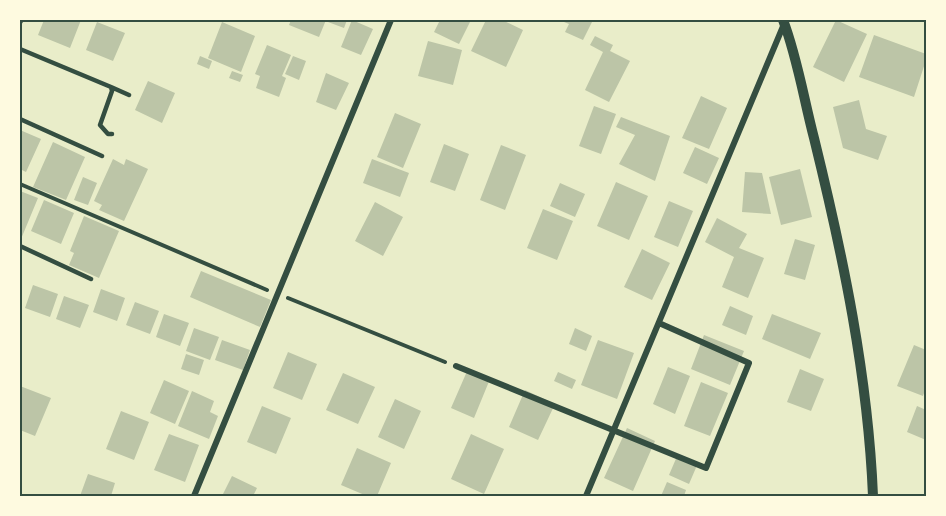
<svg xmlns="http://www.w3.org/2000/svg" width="946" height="516" viewBox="0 0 946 516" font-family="Barlow,sans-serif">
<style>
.building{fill:#bcc5a7}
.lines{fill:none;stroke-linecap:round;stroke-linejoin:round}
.path{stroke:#344e41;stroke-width:4}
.service{stroke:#344e41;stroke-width:4.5}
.minor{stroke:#344e41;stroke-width:6}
.tertiary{stroke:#344e41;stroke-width:10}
.neatline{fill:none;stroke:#344e41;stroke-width:2}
</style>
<rect width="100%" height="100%" fill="#e9edc9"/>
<path class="building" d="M 44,20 L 81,20 L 70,48 L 38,35 Z
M 291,20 L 326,20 L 319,37 L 289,25 Z
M 329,20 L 347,20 L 344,28 L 328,22 Z
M 352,20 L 373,29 L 361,55 L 341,47 Z
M 440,20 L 471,20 L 459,44 L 434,32 Z
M 486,20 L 502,20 L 523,30 L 506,67 L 471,51 Z
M 559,20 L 593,20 L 583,40 L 565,32 L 569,24 Z
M 836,20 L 867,34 L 844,82 L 813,67 Z
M 97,22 L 125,33 L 113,61 L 86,50 Z
M 222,22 L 255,36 L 241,72 L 208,58 Z
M 874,35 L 926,54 L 926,60 L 914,97 L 859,77 Z
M 595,36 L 613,45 L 610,51 L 630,61 L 609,102 L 585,90 L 603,52 L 590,45 Z
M 428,41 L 462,50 L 453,85 L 418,76 Z
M 267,45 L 291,55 L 282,76 L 286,78 L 279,97 L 256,88 L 260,76 L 255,74 Z
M 200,56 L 212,61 L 209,69 L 197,64 Z
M 293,56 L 306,61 L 299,80 L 285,74 Z
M 232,71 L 243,75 L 240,82 L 229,78 Z
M 326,73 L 349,83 L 336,110 L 316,102 Z
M 148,81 L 175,93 L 162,123 L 135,110 Z
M 701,96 L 727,108 L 709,149 L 682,138 Z
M 859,100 L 866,129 L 887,136 L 878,160 L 843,148 L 833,107 Z
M 594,106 L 616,114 L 601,154 L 579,146 Z
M 395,113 L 421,124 L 403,168 L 377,157 Z
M 621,117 L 670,136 L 655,181 L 619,164 L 635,135 L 616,127 Z
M 20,130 L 41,139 L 26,172 L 20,169 Z
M 53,142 L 85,157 L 66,200 L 33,187 Z
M 444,144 L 469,154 L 455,191 L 430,182 Z
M 501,145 L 526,155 L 505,210 L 480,200 Z
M 695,147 L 719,158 L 707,184 L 683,173 Z
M 113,159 L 124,165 L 126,159 L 148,169 L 124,221 L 99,210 L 102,205 L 94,201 Z
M 372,159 L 409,173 L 400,197 L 363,183 Z
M 800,169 L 812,217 L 781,225 L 769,177 Z
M 745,172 L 762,173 L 771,214 L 742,212 Z
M 83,177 L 97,183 L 88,205 L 74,200 Z
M 616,182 L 648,196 L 629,240 L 597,226 Z
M 560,183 L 585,194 L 575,217 L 550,206 Z
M 20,191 L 38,198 L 21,239 L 20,238 Z
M 44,200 L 74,213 L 61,244 L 31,231 Z
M 669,201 L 693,211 L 678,247 L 654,237 Z
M 375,202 L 403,217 L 383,256 L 355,241 Z
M 543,209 L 573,221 L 557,260 L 527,248 Z
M 84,216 L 119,231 L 99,278 L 69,265 L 74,253 L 70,251 Z
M 717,218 L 747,234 L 739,248 L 764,258 L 748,298 L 722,287 L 734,257 L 705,242 Z
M 795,239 L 815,245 L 805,280 L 784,274 Z
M 642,249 L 670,263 L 652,300 L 624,287 Z
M 201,271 L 271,300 L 260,327 L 190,297 Z
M 33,285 L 58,294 L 50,317 L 25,308 Z
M 101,289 L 125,298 L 117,321 L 93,312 Z
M 64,296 L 89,305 L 80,328 L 56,319 Z
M 135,302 L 159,311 L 150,334 L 126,325 Z
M 730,306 L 753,316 L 746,335 L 722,325 Z
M 164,314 L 189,323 L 180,346 L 156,337 Z
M 772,314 L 821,333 L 810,359 L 762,339 Z
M 194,328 L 219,337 L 210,360 L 186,351 Z
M 575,328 L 592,336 L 586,351 L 569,344 Z
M 704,335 L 744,351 L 730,385 L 691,369 Z
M 222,340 L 250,350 L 243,370 L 215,360 Z
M 598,340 L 634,353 L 617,399 L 581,385 Z
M 914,345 L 926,350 L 926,387 L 923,396 L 897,386 Z
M 288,352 L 317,364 L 302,400 L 273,388 Z
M 186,354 L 204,360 L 199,375 L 181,369 Z
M 668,367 L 690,376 L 675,414 L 653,404 Z
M 468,369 L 490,379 L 474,418 L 451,408 Z
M 800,369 L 824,379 L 811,411 L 787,402 Z
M 558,372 L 576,380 L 572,389 L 554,381 Z
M 343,373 L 375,387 L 358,424 L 326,410 Z
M 164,380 L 189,391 L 175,424 L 150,413 Z
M 701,382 L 728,393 L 710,436 L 684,426 Z
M 20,386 L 51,398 L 35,436 L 20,430 Z
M 525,390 L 555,404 L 538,440 L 509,427 Z
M 192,391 L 214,401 L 210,412 L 218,416 L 209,439 L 178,426 Z
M 395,399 L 421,411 L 404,449 L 378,437 Z
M 262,406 L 291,418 L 276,454 L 247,442 Z
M 917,406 L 926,410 L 926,440 L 907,432 Z
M 121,411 L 149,422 L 134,460 L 106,449 Z
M 627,428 L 655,441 L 633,491 L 604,478 Z
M 169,434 L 199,445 L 185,482 L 154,470 Z
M 471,434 L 504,449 L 484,494 L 451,479 Z
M 357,448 L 391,463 L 377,496 L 367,496 L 341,485 Z
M 678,454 L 698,463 L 689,484 L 669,475 Z
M 88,474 L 115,483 L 111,496 L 80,496 Z
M 232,476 L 257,488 L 253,496 L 222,496 Z
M 667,482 L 686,490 L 684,496 L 661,496 Z"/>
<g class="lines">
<path class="path" d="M 20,184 L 267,290
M 288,298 L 445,362"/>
<path class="service" d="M 20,49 L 111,87 L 112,91 L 100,125 L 108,134 L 112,134
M 111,87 L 129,95
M 20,119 L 102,156
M 20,246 L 91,279"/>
<path class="minor" d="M 20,21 L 20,20
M 456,366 L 706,468 L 749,363 L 659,323
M 194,496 L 391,20
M 586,496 L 784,24"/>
<path class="tertiary" d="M 783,20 C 797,56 804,100 814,138 C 843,256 868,375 873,496"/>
</g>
<rect width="946" height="516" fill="none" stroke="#fefae0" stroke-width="42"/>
<rect x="21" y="21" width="904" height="474" class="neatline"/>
</svg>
